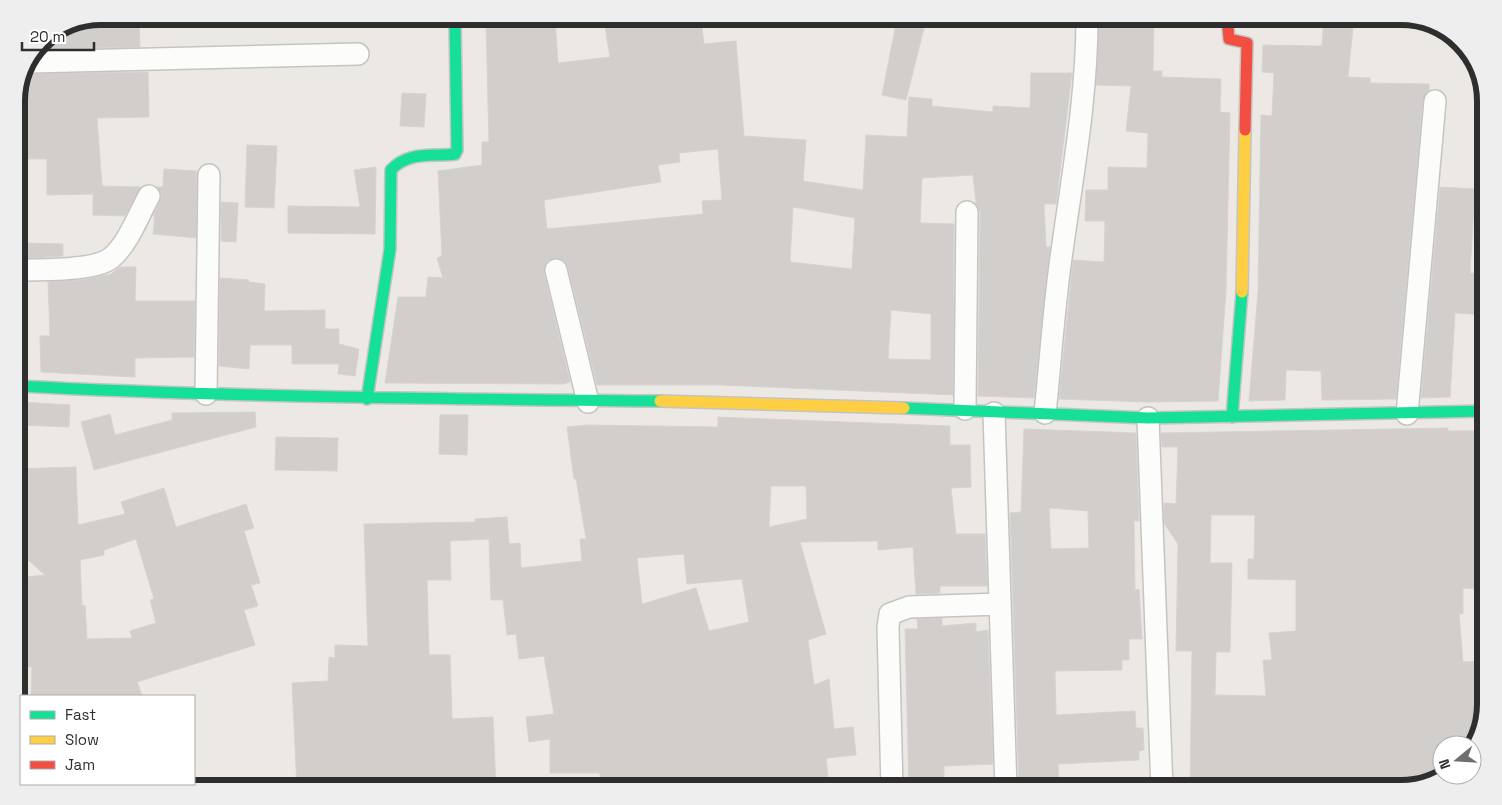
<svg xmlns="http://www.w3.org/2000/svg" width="1502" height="805" viewBox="0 0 1502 805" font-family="'Space Grotesk',sans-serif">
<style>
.building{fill:#d1cecb;stroke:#d7d4d0;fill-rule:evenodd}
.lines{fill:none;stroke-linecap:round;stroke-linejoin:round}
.street-casing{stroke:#c5c4c5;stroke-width:24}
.fast-casing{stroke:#c5c4c5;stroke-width:14}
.slow-casing{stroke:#c5c4c5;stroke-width:14}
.jam-casing{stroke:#c5c4c5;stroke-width:14}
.street{stroke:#fcfcfb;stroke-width:21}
.fast{stroke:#16e098;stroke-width:11}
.slow{stroke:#ffcf43;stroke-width:11}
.jam{stroke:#f24e42;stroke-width:11}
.rim{fill:none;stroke:#2e2e2e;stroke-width:6}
</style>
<rect width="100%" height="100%" fill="#ece8e4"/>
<path class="building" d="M 1354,16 L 1348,77 L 1370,78 L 1370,83 L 1429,84 L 1429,90 L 1423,100 L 1396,399 L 1322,400 L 1321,371 L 1286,370 L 1285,400 L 1249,401 L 1258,292 L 1261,115 L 1272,116 L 1274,73 L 1262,72 L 1263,45 L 1322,46 L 1324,17 Z
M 1154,17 L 1153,71 L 1162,71 L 1162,77 L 1221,79 L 1220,112 L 1230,113 L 1226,291 L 1218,401 L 1148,402 L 1059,399 L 1073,260 L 1104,262 L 1105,221 L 1085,221 L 1086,190 L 1108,190 L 1108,167 L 1147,168 L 1148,133 L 1126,131 L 1131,86 L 1096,85 L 1099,18 Z
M 897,19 L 925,24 L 906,100 L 882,95 Z
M 555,20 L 558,63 L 610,57 L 604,20 L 701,20 L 704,44 L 736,41 L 744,136 L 806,140 L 803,181 L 863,190 L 866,135 L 907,137 L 909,97 L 932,99 L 932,106 L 993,112 L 993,106 L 1030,108 L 1031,73 L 1072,73 L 1056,204 L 1044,204 L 1046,247 L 1050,247 L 1034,398 L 978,396 L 980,212 L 976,203 L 973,175 L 922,178 L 920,223 L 954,224 L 953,395 L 720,385 L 597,385 L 568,267 L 565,261 L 554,258 L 547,261 L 544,273 L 570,382 L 563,384 L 385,383 L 398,297 L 426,297 L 428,277 L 443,278 L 437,258 L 442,256 L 438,171 L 482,165 L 482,142 L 489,142 L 486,21 ZM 718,149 L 722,200 L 702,201 L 703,214 L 547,229 L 544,200 L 661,182 L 658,165 L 680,162 L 679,153 ZM 793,207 L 855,218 L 852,269 L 790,262 ZM 891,310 L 931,314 L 931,360 L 888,359 Z
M 139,22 L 140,47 L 37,49 L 41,41 L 69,23 Z
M 148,72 L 149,117 L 97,118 L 102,186 L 141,187 L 125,216 L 93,215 L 93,194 L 47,195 L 47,159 L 28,159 L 28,74 Z
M 402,93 L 426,94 L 424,127 L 400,126 Z
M 247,145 L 277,146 L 274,208 L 245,207 Z
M 376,167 L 375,234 L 288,233 L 288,206 L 360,207 L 354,170 Z
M 164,169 L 197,171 L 196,238 L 153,234 L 155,216 L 153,216 L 160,201 L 161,195 L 157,187 L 163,187 Z
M 1440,187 L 1475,189 L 1470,273 L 1486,274 L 1486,315 L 1455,313 L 1450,397 L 1421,398 Z
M 221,202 L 238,203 L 236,242 L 221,241 Z
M 26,243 L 63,244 L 63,256 L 25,258 Z
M 120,267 L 136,267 L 135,301 L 195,301 L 194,357 L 135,358 L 135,377 L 41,372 L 40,336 L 50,336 L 48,282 L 81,280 L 111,274 Z
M 220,278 L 249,280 L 249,282 L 265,284 L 264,311 L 325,310 L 325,329 L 339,329 L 339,344 L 359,349 L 355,376 L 338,374 L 339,364 L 292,364 L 292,345 L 250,345 L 249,369 L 219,366 Z
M 21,402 L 70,405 L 69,427 L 20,425 Z
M 255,412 L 256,427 L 94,470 L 81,422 L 110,414 L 115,435 L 172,420 L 172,413 Z
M 440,415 L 468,415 L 467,455 L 439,454 Z
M 718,417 L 950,426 L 950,445 L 970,445 L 971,487 L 951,488 L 956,534 L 985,534 L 987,586 L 940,586 L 940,593 L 916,594 L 913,547 L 878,550 L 878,541 L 800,542 L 826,634 L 808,640 L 814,685 L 829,679 L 834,729 L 853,727 L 856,755 L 826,758 L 829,786 L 784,789 L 783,781 L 740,786 L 740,789 L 600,789 L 600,773 L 550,773 L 550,739 L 529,742 L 526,717 L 554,714 L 544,656 L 519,659 L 516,634 L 507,635 L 503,600 L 491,600 L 489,539 L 450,541 L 451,580 L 427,580 L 429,655 L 450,655 L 452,719 L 493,717 L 496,789 L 297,789 L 292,683 L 328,681 L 329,657 L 335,658 L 335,645 L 368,646 L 364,524 L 475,522 L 475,519 L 507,517 L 509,544 L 520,543 L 521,568 L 582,561 L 580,539 L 586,539 L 576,479 L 574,479 L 567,427 L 587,425 L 718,427 ZM 771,486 L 806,486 L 807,519 L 769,527 ZM 684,554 L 687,584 L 742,579 L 749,622 L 709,631 L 696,588 L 642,604 L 637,558 Z
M 1448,428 L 1448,431 L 1486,431 L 1486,560 L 1475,559 L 1475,589 L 1463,588 L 1463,614 L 1459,614 L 1463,662 L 1485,661 L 1486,704 L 1477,742 L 1472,748 L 1472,745 L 1442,745 L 1442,775 L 1447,775 L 1402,789 L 1190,789 L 1192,651 L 1176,651 L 1178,544 L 1164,523 L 1164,503 L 1176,504 L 1178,447 L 1162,447 L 1161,433 ZM 1211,515 L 1255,515 L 1254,559 L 1248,559 L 1248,579 L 1296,580 L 1296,631 L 1269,633 L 1272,660 L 1263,660 L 1266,696 L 1215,695 L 1216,652 L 1230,652 L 1232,563 L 1210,563 Z
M 1024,429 L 1136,433 L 1139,521 L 1134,521 L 1135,590 L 1139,589 L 1142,639 L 1129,639 L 1129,660 L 1122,660 L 1122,670 L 1055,671 L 1056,715 L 1135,711 L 1136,728 L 1143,728 L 1144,750 L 1139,751 L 1139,760 L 1058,764 L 1059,789 L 1019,789 L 1010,513 L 1021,512 ZM 1049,508 L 1088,511 L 1089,548 L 1051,549 Z
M 276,437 L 338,438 L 337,471 L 275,470 Z
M 76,467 L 78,525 L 125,514 L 121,502 L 164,488 L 176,527 L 246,504 L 254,528 L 244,531 L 260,583 L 251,585 L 258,606 L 244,610 L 255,645 L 137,682 L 142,696 L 31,696 L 32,667 L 16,666 L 16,578 L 45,575 L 16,549 L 16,469 ZM 136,539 L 154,599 L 150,600 L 156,623 L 130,631 L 132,638 L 87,639 L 85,605 L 82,606 L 80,560 L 104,555 L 104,550 Z
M 942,618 L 942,626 L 976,623 L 976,632 L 988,630 L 993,764 L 944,766 L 944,789 L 909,789 L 905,629 L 918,629 L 917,619 Z"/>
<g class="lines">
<defs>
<path id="street" d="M 31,62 L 358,54
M 16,270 C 37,270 95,271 111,258 C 128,244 138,216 149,196
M 556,270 L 588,402
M 206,394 L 209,175
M 965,409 L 967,212
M 994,413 L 1006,789
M 1045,413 C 1050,366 1053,320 1059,273 C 1070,188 1087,104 1087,18
M 1407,414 L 1435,101
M 1148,418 L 1162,789
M 112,784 L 113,789
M 892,789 L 888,627 L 890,614 L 909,607 L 1000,604"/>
<path id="fast" d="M 16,386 C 231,397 445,399 660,401
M 367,399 L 390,249 L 391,170 C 408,151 431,157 455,154 L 457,150 L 455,21
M 904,408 L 1148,418 L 1486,411
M 1232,417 L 1242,292"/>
<path id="slow" d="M 1242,292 L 1245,130
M 660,401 L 904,408"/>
<path id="jam" d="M 1227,17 L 1229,39 L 1247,43 L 1245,130"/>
</defs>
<use href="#street" class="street-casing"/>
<use href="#fast" class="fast-casing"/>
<use href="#slow" class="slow-casing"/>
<use href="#jam" class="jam-casing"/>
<use href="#street" class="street"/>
<use href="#fast" class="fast"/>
<use href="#slow" class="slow"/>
<use href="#jam" class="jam"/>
</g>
<path d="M0 0H1502V805H0ZM101 25H1401A76 76 0 0 1 1477 101V704A76 76 0 0 1 1401 780H101A76 76 0 0 1 25 704V101A76 76 0 0 1 101 25Z" fill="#eee" fill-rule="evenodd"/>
<path class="rim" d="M101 25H1401A76 76 0 0 1 1477 101V704A76 76 0 0 1 1401 780H101A76 76 0 0 1 25 704V101A76 76 0 0 1 101 25Z"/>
<rect x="20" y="695" width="175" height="90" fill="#ffffff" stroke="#ababab"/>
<rect x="30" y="711" width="25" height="8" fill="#16e098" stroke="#ababab"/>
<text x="65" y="720" font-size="15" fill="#2e2e2e">Fast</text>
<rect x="30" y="736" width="25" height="8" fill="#ffcf43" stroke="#ababab"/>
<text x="65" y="745" font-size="15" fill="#2e2e2e">Slow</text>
<rect x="30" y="761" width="25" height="8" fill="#f24e42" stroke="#ababab"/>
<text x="65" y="770" font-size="15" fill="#2e2e2e">Jam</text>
<g transform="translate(1457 760) rotate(252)"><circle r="24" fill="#ffffff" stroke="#ababab"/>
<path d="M0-4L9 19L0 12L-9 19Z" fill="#706f6e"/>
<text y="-8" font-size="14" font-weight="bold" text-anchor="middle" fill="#2e2e2e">N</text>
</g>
<path d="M22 42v8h72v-8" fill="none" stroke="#2e2e2e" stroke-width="2.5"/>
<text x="30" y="42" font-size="15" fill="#2e2e2e" stroke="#ffffff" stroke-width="4" paint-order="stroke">20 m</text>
</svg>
